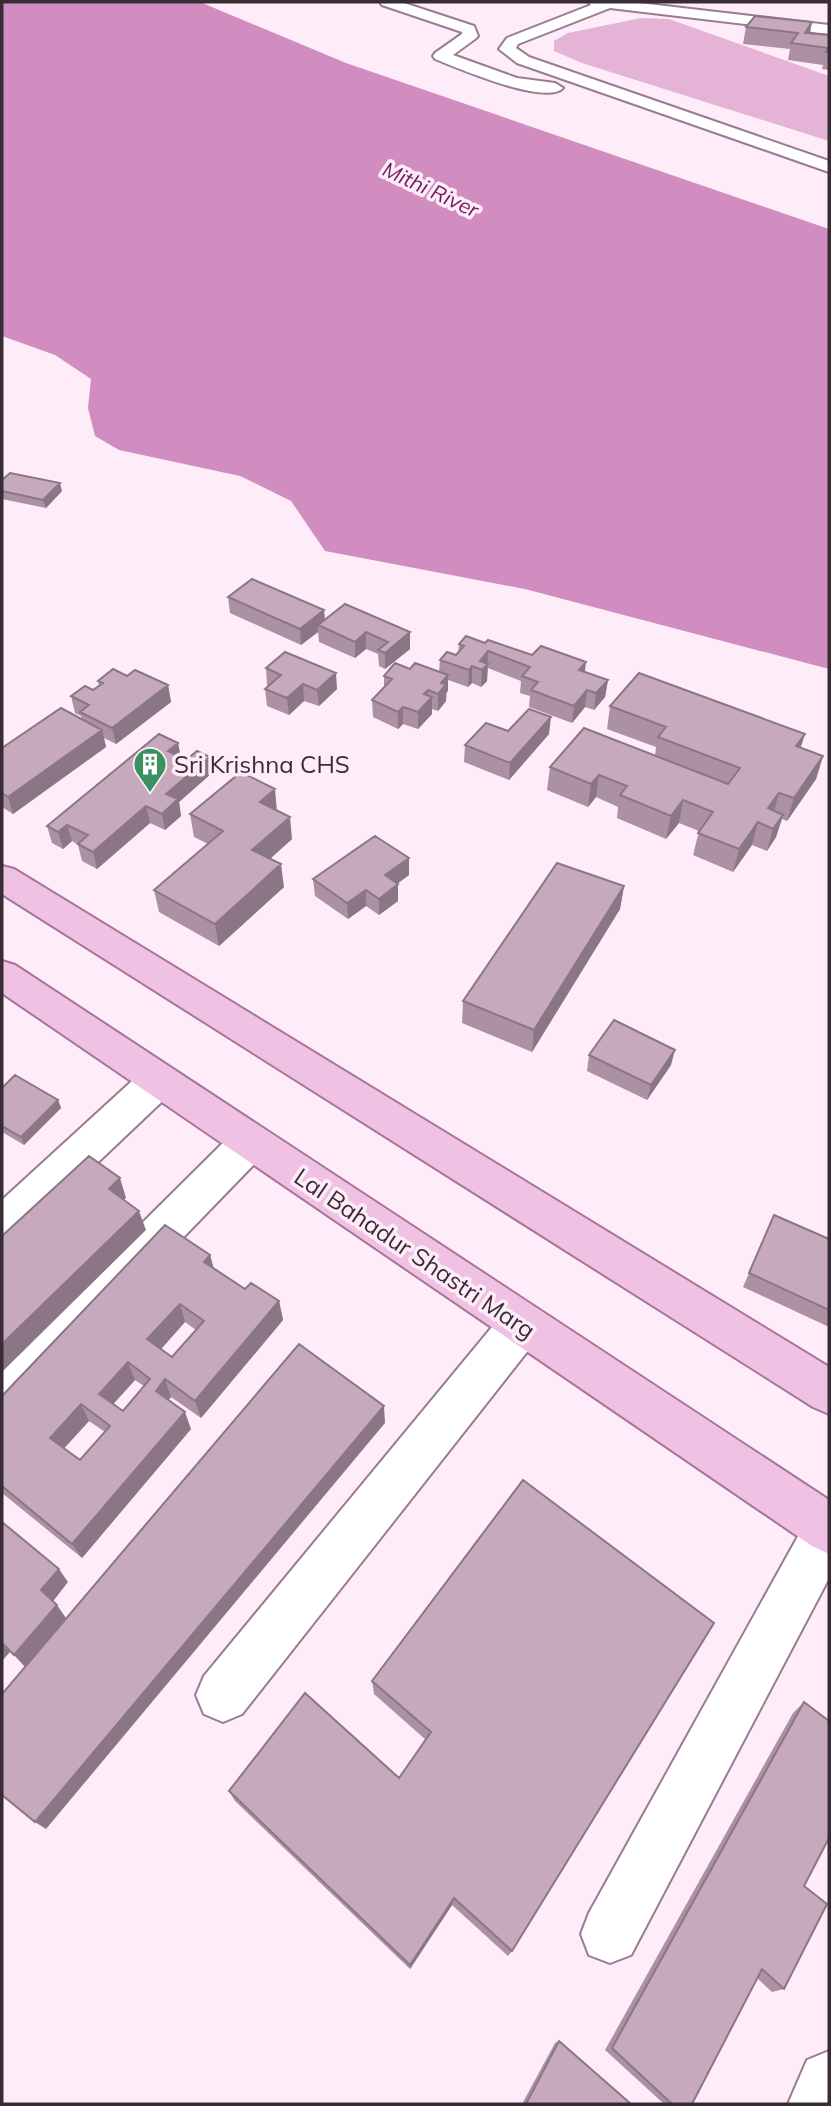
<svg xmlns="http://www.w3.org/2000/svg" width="831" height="2106" viewBox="0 0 831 2106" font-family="Mulish,sans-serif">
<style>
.green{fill:#e4b3d6}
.water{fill:#d28dc0}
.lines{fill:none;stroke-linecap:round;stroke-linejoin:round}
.minor-casing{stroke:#987c90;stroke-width:4}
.major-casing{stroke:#a8749a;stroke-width:4}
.minor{fill:#fff;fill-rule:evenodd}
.major{fill:#efc2e3;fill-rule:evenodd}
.wall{fill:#ab91a3;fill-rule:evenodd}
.shaded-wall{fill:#8b7685}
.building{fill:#c7a9be;stroke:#8b7685;stroke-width:2;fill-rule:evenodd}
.labels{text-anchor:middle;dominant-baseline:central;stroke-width:7;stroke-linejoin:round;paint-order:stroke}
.far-water-label{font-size:21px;font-style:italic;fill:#6c1b5c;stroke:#ffecf9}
.poi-label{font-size:24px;fill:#382c35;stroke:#ffecf9;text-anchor:start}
.street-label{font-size:24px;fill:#382c35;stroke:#ffecf9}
</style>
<rect width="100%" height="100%" fill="#ffecf9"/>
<path class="green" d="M 641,18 L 669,19 L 829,76 L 829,141 L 582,63 L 554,51 L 554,41 L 568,33 Z"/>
<path class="water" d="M 2,2 L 200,2 L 346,63 L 829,229 L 829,669 L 525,589 L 325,551 L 291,501 L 240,476 L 119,450 L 95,436 L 88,408 L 91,379 L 55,355 L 2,336 Z"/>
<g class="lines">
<defs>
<path id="minor" d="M 380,2 L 401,2 L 474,26 L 478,36 L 475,39 L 453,55 L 517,78 L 555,83 L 563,88 C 545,106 458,68 435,59 L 433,56 L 435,53 L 462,34 L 462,32 L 382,5 Z
M 588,2 L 631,2 L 829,25 L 829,34 L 610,8 L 518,44 L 516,48 L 529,57 L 829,161 L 829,172 L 517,63 L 499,49 L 507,38 L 591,5 Z
M 158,1065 L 172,1070 L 178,1081 L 172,1092 L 17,1239 L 2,1244 L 2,1200 L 144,1070 Z
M 250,1125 L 264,1130 L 270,1142 L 264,1154 L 18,1408 L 2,1415 L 2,1362 L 236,1130 Z
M 522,1304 L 538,1310 L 544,1324 L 538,1338 L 242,1714 L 223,1722 L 204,1714 L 196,1695 L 204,1676 L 506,1310 Z
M 829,1503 L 829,1578 L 631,1955 L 610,1963 L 589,1955 L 581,1934 L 589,1913 L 812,1511 Z
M 829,2051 L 829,2104 L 788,2104 L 807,2060 Z"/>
<path id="major" d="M 2,866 L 14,869 L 829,1367 L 829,1414 L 813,1407 L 2,894 Z
M 2,961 L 15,965 L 829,1500 L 829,1554 L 812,1546 L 2,993 Z"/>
</defs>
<use href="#minor" class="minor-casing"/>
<use href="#major" class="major-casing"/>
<use href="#minor" class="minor"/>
<use href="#major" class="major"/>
</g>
<path class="wall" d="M 746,27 L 829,35 L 829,70 L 822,69 L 823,65 L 788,60 L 790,49 L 743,44 Z
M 2,480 L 62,491 L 46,508 L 2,499 Z
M 228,597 L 324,610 L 325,620 L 345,604 L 410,649 L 385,669 L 379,666 L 378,654 L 366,649 L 355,658 L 319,642 L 318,632 L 301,645 L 230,613 Z
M 485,643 L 532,655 L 608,680 L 605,697 L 594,710 L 585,707 L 572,723 L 529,707 L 530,696 L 520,693 L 521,681 L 488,668 L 487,681 L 481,687 L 472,683 L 468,687 L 448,680 L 446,701 L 438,711 L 432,709 L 432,714 L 418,729 L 403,724 L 398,729 L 373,717 L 372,700 L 384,688 L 384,676 L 410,669 L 439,672 L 440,660 L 456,655 L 458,653 L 459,644 Z
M 266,668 L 337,689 L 319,706 L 304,701 L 289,715 L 267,706 L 265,689 L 269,686 L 267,685 Z
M 127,676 L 168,685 L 171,702 L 116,744 L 104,738 L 106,747 L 13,814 L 2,807 L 2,748 L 82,720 L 81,716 L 75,713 L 71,696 L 93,690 L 99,686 L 98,681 Z
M 610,706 L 800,748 L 823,756 L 816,779 L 787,821 L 782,819 L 776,837 L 767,851 L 752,845 L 733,872 L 693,855 L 699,831 L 679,823 L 666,839 L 617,818 L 618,807 L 596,797 L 588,807 L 547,790 L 550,767 L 655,756 L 656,747 L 607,729 Z
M 549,734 L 509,780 L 464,762 L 465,745 Z
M 178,743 L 181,757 L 212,773 L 179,802 L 181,816 L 165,830 L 150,823 L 97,869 L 82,861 L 78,845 L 72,841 L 63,849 L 52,843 L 47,826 Z
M 277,810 L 292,839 L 270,859 L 284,887 L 219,946 L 159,912 L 154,890 L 208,844 L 194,837 L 190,814 Z
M 409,875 L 397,884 L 398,901 L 379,915 L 366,906 L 348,919 L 315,896 L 313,879 Z
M 624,886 L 620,909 L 532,1052 L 462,1023 L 463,1001 Z
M 589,1055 L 671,1065 L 647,1100 L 587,1071 Z
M 2,1088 L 58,1100 L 61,1108 L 24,1145 L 2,1132 Z
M 774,1215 L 829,1239 L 829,1327 L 743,1287 Z
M 210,1255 L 214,1269 L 245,1289 L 279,1301 L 283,1320 L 201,1418 L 171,1397 L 168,1400 L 191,1429 L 82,1558 L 2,1493 L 2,1396 ZM 185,1322 L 196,1330 L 172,1357 L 161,1349 ZM 135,1380 L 144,1386 L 123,1411 L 113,1404 ZM 89,1421 L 105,1432 L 80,1460 L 64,1448 Z
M 523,1480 L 512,1951 L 508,1956 L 452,1905 L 410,1969 L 235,1801 L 229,1791 L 399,1778 L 426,1740 L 374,1694 L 372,1681 Z
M 804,1702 L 804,1886 L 784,1989 L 772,1992 L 757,1978 L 692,2104 L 664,2104 L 605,2050 L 793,1713 Z
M 559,2041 L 631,2104 L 522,2104 L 555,2043 Z"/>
<path class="shaded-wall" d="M 812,22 L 809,39 L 805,33 Z
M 60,483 L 62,491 L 46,508 L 43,500 Z
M 324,610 L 325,627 L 318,625 L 318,632 L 301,645 L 300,629 Z
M 366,632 L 366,649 L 355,658 L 355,642 Z
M 410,632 L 410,649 L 385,669 L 385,653 Z
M 488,651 L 487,681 L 481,687 L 482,670 L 480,661 Z
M 586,662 L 584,679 L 579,670 Z
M 472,666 L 472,683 L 468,687 L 469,670 Z
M 336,673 L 337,689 L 319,706 L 317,690 Z
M 448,675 L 448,691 L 446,693 L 446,701 L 438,711 L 438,694 L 441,683 Z
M 608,680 L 605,697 L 594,710 L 596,693 Z
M 303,684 L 304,701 L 289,715 L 287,698 Z
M 168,685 L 171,702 L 116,744 L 112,728 Z
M 428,690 L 428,701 L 432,697 L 432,714 L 418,729 L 418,712 L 424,694 Z
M 587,690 L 585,707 L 572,723 L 574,706 Z
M 403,707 L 403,724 L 398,729 L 398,712 Z
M 551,717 L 549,734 L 509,780 L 510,763 Z
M 102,730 L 106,747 L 13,814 L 8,797 Z
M 805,734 L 798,756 L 796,746 Z
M 178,743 L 181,760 L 168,751 Z
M 823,756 L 816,779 L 787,821 L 794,798 Z
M 210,757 L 212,773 L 179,802 L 181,816 L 165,830 L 162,814 L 166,794 Z
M 599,775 L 596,797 L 588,807 L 591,784 Z
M 275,789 L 277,812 L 260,802 Z
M 779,793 L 773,815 L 768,808 Z
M 683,800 L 679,823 L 666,839 L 671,816 Z
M 146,806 L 150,823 L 97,869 L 93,852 Z
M 783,815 L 776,837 L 767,851 L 773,829 Z
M 290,817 L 292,839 L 255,872 L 252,850 Z
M 758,822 L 752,845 L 733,872 L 739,849 Z
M 67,825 L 72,841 L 63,849 L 58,832 Z
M 409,858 L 409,875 L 385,892 L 385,875 Z
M 281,864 L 284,887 L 219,946 L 215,924 Z
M 398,884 L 398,901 L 379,915 L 379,899 Z
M 624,886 L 620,909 L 532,1052 L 534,1030 Z
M 366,890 L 366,906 L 348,919 L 347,903 Z
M 675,1050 L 671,1065 L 647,1100 L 651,1085 Z
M 58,1100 L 61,1108 L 24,1145 L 21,1137 Z
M 120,1178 L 126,1198 L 116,1208 L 109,1189 Z
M 139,1211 L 146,1230 L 2,1372 L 2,1344 Z
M 210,1255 L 215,1274 L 204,1262 Z
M 279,1301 L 283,1320 L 201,1418 L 195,1401 Z
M 180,1304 L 185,1322 L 154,1357 L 147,1339 Z
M 128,1362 L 135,1380 L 107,1411 L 99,1394 Z
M 165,1379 L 171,1397 L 162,1408 L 156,1391 Z
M 81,1404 L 89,1421 L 59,1454 L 50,1438 Z
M 384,1406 L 385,1423 L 46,1829 L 35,1822 Z
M 185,1412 L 191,1429 L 82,1558 L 72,1544 Z
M 59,1569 L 68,1582 L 51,1604 L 41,1590 Z
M 57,1605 L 66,1618 L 25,1667 L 14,1655 Z
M 2,1644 L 10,1652 L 2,1661 Z
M 454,1898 L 452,1905 L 410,1969 L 410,1965 Z"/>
<path class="building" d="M 755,16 L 812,22 L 805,33 L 829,35 L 829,52 L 826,52 L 828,48 L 791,43 L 798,33 L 746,27 Z
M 10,473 L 60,483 L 43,500 L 2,491 L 2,480 Z
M 252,579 L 324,610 L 300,629 L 228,597 Z
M 345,604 L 410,632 L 385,653 L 378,650 L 388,642 L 366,632 L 355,642 L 318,625 Z
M 466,636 L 485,643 L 488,640 L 532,655 L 541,646 L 586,662 L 579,670 L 608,680 L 596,693 L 587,690 L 574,706 L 531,690 L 538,682 L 522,676 L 530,667 L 488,651 L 480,661 L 488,664 L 482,670 L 472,666 L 469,670 L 440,660 L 447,652 L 456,655 L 464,646 L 459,644 Z
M 285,652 L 336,673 L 317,690 L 303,684 L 287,698 L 265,689 L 281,675 L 266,668 Z
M 395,663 L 410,669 L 415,663 L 448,675 L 441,683 L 446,684 L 438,694 L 428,690 L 424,694 L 432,697 L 418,712 L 403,707 L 398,712 L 372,700 L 392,679 L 384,676 Z
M 113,669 L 127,676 L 135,670 L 168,685 L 112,728 L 80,712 L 89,705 L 71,696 L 85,686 L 93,690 L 103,683 L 98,681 Z
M 639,673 L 805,734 L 796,746 L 823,756 L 794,798 L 779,793 L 768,808 L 783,815 L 773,829 L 758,822 L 739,849 L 698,833 L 713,812 L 683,800 L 671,816 L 620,795 L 627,786 L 599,775 L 591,784 L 550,767 L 584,728 L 728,784 L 740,768 L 658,737 L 666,727 L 610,706 Z
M 61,708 L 102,730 L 8,797 L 2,793 L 2,748 Z
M 529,709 L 551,717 L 510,763 L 465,745 L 486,723 L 508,731 Z
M 159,734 L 178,743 L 168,751 L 186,760 L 197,751 L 210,757 L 166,794 L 178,799 L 162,814 L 146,806 L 93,852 L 78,844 L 88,835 L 67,825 L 58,832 L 47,826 Z
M 241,772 L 275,789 L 260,802 L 290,817 L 252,850 L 281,864 L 215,924 L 154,890 L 223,831 L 190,814 Z
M 375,836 L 409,858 L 385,875 L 398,884 L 379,899 L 366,890 L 347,903 L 313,879 Z
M 557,863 L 624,886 L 534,1030 L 463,1001 Z
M 614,1020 L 675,1050 L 651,1085 L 589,1055 Z
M 15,1075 L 58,1100 L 21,1137 L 2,1126 L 2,1088 Z
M 89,1156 L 120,1178 L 109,1189 L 139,1211 L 2,1344 L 2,1236 Z
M 774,1215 L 829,1239 L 829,1310 L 749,1273 Z
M 165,1225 L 210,1255 L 204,1262 L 245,1289 L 251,1283 L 279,1301 L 195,1401 L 165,1379 L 156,1391 L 185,1412 L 72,1544 L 2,1486 L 2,1396 ZM 180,1304 L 204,1321 L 172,1357 L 147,1339 ZM 128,1362 L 150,1379 L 123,1411 L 99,1394 ZM 81,1404 L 110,1426 L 80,1460 L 50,1438 Z
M 299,1344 L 384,1406 L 35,1822 L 2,1795 L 2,1694 Z
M 523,1480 L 714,1623 L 512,1951 L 454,1898 L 410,1965 L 229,1791 L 305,1693 L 399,1778 L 431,1732 L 372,1681 Z
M 2,1522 L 59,1569 L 41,1590 L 57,1605 L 14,1655 L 2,1643 Z
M 804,1702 L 829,1721 L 829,1838 L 804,1886 L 827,1904 L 784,1989 L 762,1969 L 692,2104 L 672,2104 L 612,2048 Z
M 559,2041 L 631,2104 L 526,2104 Z"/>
<defs>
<symbol id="building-pin" viewBox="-11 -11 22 30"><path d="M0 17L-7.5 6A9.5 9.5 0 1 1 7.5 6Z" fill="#3d9062" stroke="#ffecf9"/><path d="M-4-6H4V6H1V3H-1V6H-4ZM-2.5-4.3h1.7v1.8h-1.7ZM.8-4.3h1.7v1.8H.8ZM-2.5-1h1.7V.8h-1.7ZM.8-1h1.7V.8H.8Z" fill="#fff"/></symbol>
</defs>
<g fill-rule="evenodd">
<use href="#building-pin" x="131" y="745" width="38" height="52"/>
</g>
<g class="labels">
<g class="far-water-label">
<text transform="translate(431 189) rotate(25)">Mithi River</text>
</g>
<g class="poi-label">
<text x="174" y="764">Sri Krishna CHS</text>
</g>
<g class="street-label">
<text transform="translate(415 1253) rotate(34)">Lal Bahadur Shastri Marg</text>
</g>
</g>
<rect width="831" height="2106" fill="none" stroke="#382c35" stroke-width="7"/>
</svg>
